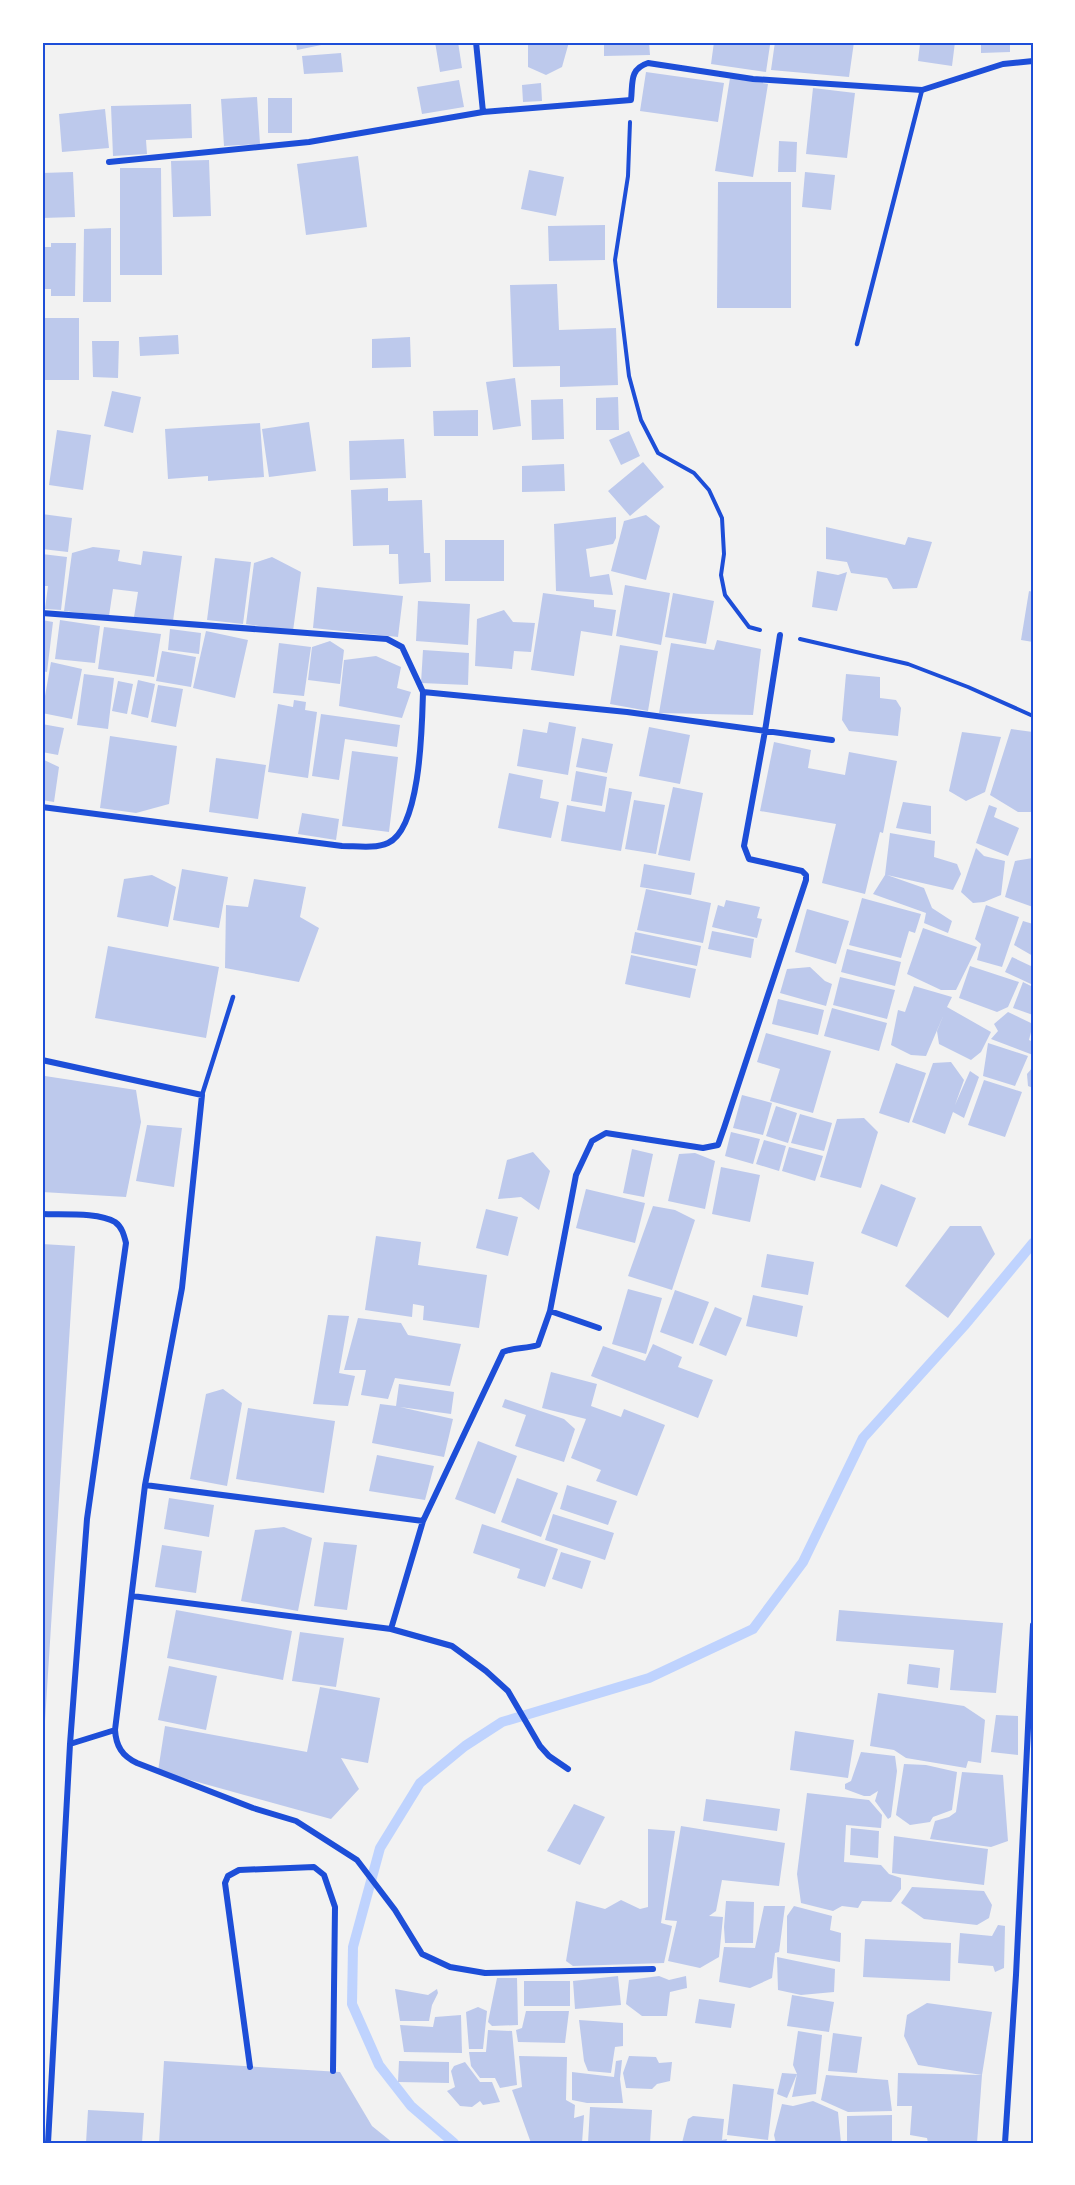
<svg xmlns="http://www.w3.org/2000/svg" width="1075" height="2185" viewBox="0 0 1075 2185" font-family="'DejaVu Sans',sans-serif">
<style>
.lines{fill:none;stroke-linecap:round;stroke-linejoin:round}
.stream{stroke:#bfd3fe;stroke-width:10}
.building{fill:#bdc9ec}
.path{stroke:#1d4ed8;stroke-width:4}
.service{stroke:#1d4ed8;stroke-width:4.5}
.minor{stroke:#1d4ed8;stroke-width:6}
.neatline{fill:none;stroke:#1d4ed8;stroke-width:2}
</style>
<rect width="100%" height="100%" fill="#f2f2f2"/>
<g class="lines">
<path class="stream" d="M 454,2143 L 411,2106 L 379,2065 L 352,2004 L 353,1947 L 380,1848 L 420,1783 L 465,1746 L 502,1722 L 649,1678 L 753,1629 L 803,1562 L 863,1438 L 964,1326 L 1033,1243"/>
</g>
<path class="building" d="M 296,42 L 331,42 L 331,43 L 297,50 Z
M 435,42 L 458,42 L 462,68 L 440,72 Z
M 528,42 L 569,42 L 562,67 L 546,75 L 528,67 Z
M 604,42 L 649,42 L 650,55 L 604,56 Z
M 714,42 L 748,42 L 770,45 L 766,72 L 711,64 Z
M 775,42 L 854,42 L 849,77 L 771,70 Z
M 913,42 L 955,42 L 952,66 L 918,61 L 920,44 Z
M 981,42 L 1010,42 L 1010,52 L 981,53 Z
M 341,53 L 343,72 L 304,74 L 302,56 Z
M 646,72 L 724,83 L 718,122 L 640,111 Z
M 730,78 L 768,84 L 753,177 L 715,171 Z
M 459,80 L 464,107 L 422,114 L 417,87 Z
M 541,83 L 542,101 L 523,102 L 522,85 Z
M 813,88 L 855,93 L 847,158 L 806,154 Z
M 257,97 L 260,144 L 224,146 L 221,99 Z
M 268,98 L 292,98 L 292,133 L 268,133 Z
M 191,104 L 192,138 L 146,140 L 147,154 L 113,156 L 111,106 Z
M 105,109 L 109,148 L 62,152 L 59,114 Z
M 779,141 L 797,142 L 796,172 L 778,172 Z
M 358,156 L 367,227 L 306,235 L 297,164 Z
M 209,160 L 211,216 L 173,217 L 171,161 Z
M 120,168 L 161,168 L 162,275 L 120,275 Z
M 529,170 L 564,177 L 556,216 L 521,209 Z
M 73,172 L 75,217 L 42,218 L 42,173 Z
M 805,172 L 835,175 L 831,210 L 802,207 Z
M 718,182 L 791,182 L 791,308 L 717,308 Z
M 605,225 L 605,260 L 549,261 L 548,226 Z
M 111,228 L 111,302 L 83,302 L 84,229 Z
M 51,243 L 76,243 L 75,296 L 51,296 L 51,289 L 42,289 L 42,247 L 51,247 Z
M 557,284 L 559,330 L 616,328 L 618,385 L 560,387 L 560,366 L 513,367 L 510,285 Z
M 43,318 L 79,318 L 79,380 L 43,380 Z
M 178,335 L 179,354 L 140,356 L 139,337 Z
M 410,337 L 411,367 L 372,368 L 372,339 Z
M 92,341 L 119,341 L 118,378 L 93,377 Z
M 515,378 L 521,426 L 493,430 L 486,382 Z
M 112,391 L 141,397 L 133,433 L 104,426 Z
M 618,397 L 619,430 L 596,430 L 596,398 Z
M 563,399 L 564,439 L 532,440 L 531,400 Z
M 478,410 L 478,436 L 434,436 L 433,411 Z
M 309,422 L 316,471 L 269,477 L 262,429 Z
M 260,423 L 264,477 L 208,481 L 208,476 L 168,479 L 165,429 Z
M 57,430 L 91,435 L 83,490 L 49,485 Z
M 629,431 L 640,456 L 621,465 L 609,440 Z
M 404,439 L 406,478 L 350,480 L 349,441 Z
M 643,462 L 664,487 L 630,516 L 608,491 Z
M 564,464 L 565,491 L 522,492 L 522,466 Z
M 388,488 L 388,501 L 422,500 L 424,553 L 430,553 L 431,582 L 399,584 L 398,554 L 389,554 L 389,545 L 353,546 L 351,490 Z
M 42,514 L 72,518 L 68,552 L 42,549 Z
M 646,515 L 660,526 L 646,580 L 611,571 L 624,521 Z
M 616,517 L 616,538 L 613,544 L 586,549 L 590,577 L 609,574 L 613,595 L 556,591 L 554,524 Z
M 826,527 L 905,545 L 908,537 L 932,542 L 917,588 L 893,589 L 887,578 L 851,573 L 847,562 L 826,559 Z
M 445,540 L 504,540 L 504,581 L 445,581 Z
M 93,547 L 120,550 L 118,561 L 141,565 L 143,551 L 182,556 L 173,621 L 134,617 L 138,592 L 113,589 L 109,616 L 64,611 L 72,553 Z
M 42,554 L 67,557 L 61,610 L 45,609 L 48,586 L 42,586 Z
M 272,557 L 301,572 L 293,631 L 246,624 L 254,563 Z
M 215,558 L 251,562 L 243,624 L 207,620 Z
M 817,571 L 838,575 L 847,572 L 837,611 L 812,607 Z
M 625,585 L 670,593 L 661,645 L 616,636 Z
M 317,587 L 403,596 L 398,637 L 313,628 Z
M 1029,591 L 1033,592 L 1033,642 L 1021,640 Z
M 543,593 L 594,600 L 594,607 L 616,610 L 612,636 L 581,631 L 574,676 L 531,670 Z
M 673,593 L 714,601 L 706,644 L 665,637 Z
M 418,601 L 470,604 L 468,645 L 416,641 Z
M 504,610 L 513,622 L 535,623 L 531,652 L 514,651 L 512,669 L 475,666 L 477,619 Z
M 42,620 L 53,622 L 47,672 L 42,671 Z
M 60,620 L 100,626 L 95,663 L 55,659 Z
M 104,627 L 161,634 L 154,677 L 98,669 Z
M 170,629 L 201,633 L 199,654 L 168,650 Z
M 206,631 L 248,640 L 235,698 L 193,688 Z
M 717,640 L 761,649 L 753,715 L 659,713 L 671,643 L 714,650 Z
M 330,641 L 344,650 L 340,684 L 308,680 L 312,647 Z
M 279,643 L 311,647 L 304,696 L 273,693 Z
M 620,645 L 658,651 L 648,711 L 610,704 Z
M 423,650 L 469,653 L 468,685 L 421,683 Z
M 162,651 L 196,657 L 191,687 L 156,681 Z
M 376,656 L 401,667 L 397,688 L 411,692 L 402,718 L 339,706 L 344,660 Z
M 51,662 L 82,669 L 72,719 L 42,713 Z
M 84,674 L 114,678 L 108,729 L 77,725 Z
M 846,674 L 880,677 L 880,698 L 896,700 L 901,708 L 898,736 L 849,731 L 842,720 Z
M 138,680 L 155,684 L 148,718 L 131,714 Z
M 118,681 L 133,684 L 127,714 L 112,711 Z
M 158,685 L 183,689 L 176,727 L 151,722 Z
M 294,700 L 306,702 L 305,710 L 317,712 L 308,778 L 268,772 L 278,704 L 293,707 Z
M 321,714 L 400,725 L 397,747 L 345,739 L 339,780 L 312,776 Z
M 549,722 L 576,727 L 568,775 L 517,766 L 523,729 L 547,733 Z
M 42,724 L 64,728 L 58,755 L 42,752 Z
M 649,727 L 690,735 L 680,784 L 639,776 Z
M 1011,729 L 1033,732 L 1033,812 L 1018,812 L 990,795 Z
M 962,732 L 1001,737 L 985,792 L 966,801 L 949,791 Z
M 110,736 L 177,746 L 169,804 L 136,813 L 100,808 Z
M 582,738 L 613,744 L 607,773 L 576,767 Z
M 774,742 L 811,750 L 808,768 L 845,775 L 849,752 L 897,761 L 883,833 L 880,832 L 865,894 L 822,883 L 836,824 L 760,811 Z
M 352,751 L 398,757 L 389,832 L 342,826 Z
M 216,758 L 266,765 L 258,819 L 209,812 Z
M 42,759 L 59,767 L 54,802 L 42,800 Z
M 576,771 L 607,777 L 602,806 L 571,801 Z
M 509,773 L 543,780 L 540,798 L 559,802 L 551,838 L 498,828 Z
M 673,787 L 703,793 L 690,861 L 658,855 Z
M 609,788 L 632,792 L 621,851 L 561,841 L 567,805 L 605,812 Z
M 634,800 L 665,805 L 656,854 L 625,849 Z
M 903,802 L 931,806 L 931,834 L 896,828 Z
M 989,805 L 997,808 L 994,817 L 1019,828 L 1008,856 L 976,843 Z
M 302,813 L 339,819 L 336,840 L 298,834 Z
M 890,833 L 935,841 L 934,857 L 957,864 L 961,874 L 953,890 L 887,875 L 924,888 L 932,908 L 952,921 L 948,933 L 924,923 L 926,913 L 873,894 L 885,875 Z
M 976,848 L 984,856 L 1005,861 L 1001,895 L 984,902 L 973,903 L 961,892 Z
M 1033,858 L 1033,907 L 1005,897 L 1015,861 Z
M 644,864 L 695,873 L 691,895 L 640,887 Z
M 182,869 L 228,877 L 219,928 L 173,920 Z
M 152,875 L 176,887 L 168,927 L 117,917 L 124,879 Z
M 254,879 L 306,887 L 300,917 L 319,928 L 299,982 L 225,968 L 226,905 L 248,907 Z
M 646,889 L 711,903 L 703,943 L 637,930 Z
M 862,898 L 921,914 L 915,933 L 909,931 L 901,958 L 849,945 Z
M 726,900 L 760,907 L 757,918 L 762,919 L 757,938 L 712,927 L 718,905 L 724,907 Z
M 986,905 L 1019,917 L 1002,967 L 977,960 L 981,944 L 975,939 Z
M 807,909 L 849,921 L 836,964 L 795,952 Z
M 1023,921 L 1033,924 L 1033,956 L 1014,945 Z
M 923,928 L 977,947 L 956,990 L 941,990 L 907,974 Z
M 712,931 L 754,939 L 751,958 L 708,949 Z
M 635,932 L 701,946 L 697,966 L 631,953 Z
M 108,946 L 219,967 L 206,1038 L 95,1018 Z
M 847,949 L 901,962 L 895,986 L 841,972 Z
M 631,955 L 696,969 L 690,998 L 625,984 Z
M 1012,957 L 1033,967 L 1033,985 L 1005,972 Z
M 970,966 L 1019,982 L 1008,1007 L 997,1012 L 959,998 Z
M 810,967 L 825,981 L 832,984 L 826,1006 L 780,993 L 787,969 Z
M 840,977 L 895,990 L 887,1019 L 833,1005 Z
M 1023,982 L 1033,987 L 1033,1015 L 1013,1008 Z
M 914,986 L 952,997 L 947,1007 L 991,1032 L 981,1052 L 971,1060 L 939,1044 L 937,1031 L 944,1014 L 926,1056 L 911,1055 L 891,1045 L 898,1010 L 905,1012 Z
M 778,999 L 824,1010 L 818,1035 L 772,1024 Z
M 832,1008 L 887,1023 L 879,1051 L 824,1036 Z
M 1008,1012 L 1033,1024 L 1029,1040 L 1033,1042 L 1033,1055 L 991,1039 L 998,1031 L 994,1024 Z
M 766,1033 L 831,1051 L 813,1113 L 770,1101 L 780,1069 L 757,1062 Z
M 988,1043 L 1028,1056 L 1015,1086 L 983,1076 Z
M 951,1062 L 964,1080 L 955,1105 L 970,1071 L 979,1077 L 964,1118 L 953,1112 L 945,1134 L 912,1122 L 933,1063 Z
M 896,1063 L 926,1073 L 909,1123 L 879,1113 Z
M 1033,1067 L 1033,1088 L 1028,1086 L 1027,1074 Z
M 45,1076 L 136,1090 L 141,1122 L 126,1197 L 42,1192 L 42,1097 Z
M 984,1080 L 1022,1092 L 1005,1137 L 968,1125 Z
M 742,1095 L 772,1103 L 763,1135 L 733,1128 Z
M 776,1106 L 797,1113 L 788,1143 L 766,1136 Z
M 800,1114 L 832,1123 L 824,1151 L 791,1143 Z
M 864,1118 L 878,1132 L 861,1188 L 820,1177 L 837,1119 Z
M 147,1125 L 182,1128 L 174,1187 L 136,1181 Z
M 731,1132 L 760,1139 L 753,1164 L 725,1156 Z
M 764,1140 L 786,1146 L 779,1171 L 756,1164 Z
M 789,1147 L 823,1156 L 815,1181 L 782,1171 Z
M 632,1149 L 653,1154 L 644,1197 L 623,1193 Z
M 533,1152 L 550,1171 L 539,1210 L 521,1197 L 498,1199 L 507,1160 Z
M 695,1153 L 715,1161 L 705,1209 L 668,1201 L 679,1154 Z
M 721,1167 L 760,1175 L 750,1222 L 712,1214 Z
M 881,1184 L 916,1198 L 897,1247 L 861,1233 Z
M 586,1189 L 645,1203 L 635,1243 L 576,1228 Z
M 653,1206 L 675,1210 L 695,1220 L 672,1290 L 628,1276 Z
M 486,1209 L 518,1217 L 508,1256 L 476,1248 Z
M 950,1226 L 981,1226 L 995,1254 L 948,1318 L 905,1286 Z
M 376,1236 L 421,1242 L 418,1265 L 487,1275 L 479,1328 L 423,1320 L 424,1306 L 413,1304 L 412,1317 L 365,1310 Z
M 42,1244 L 75,1246 L 44,1737 L 42,1737 Z
M 767,1254 L 814,1262 L 808,1295 L 761,1287 Z
M 628,1289 L 662,1298 L 646,1354 L 612,1344 Z
M 675,1290 L 709,1302 L 693,1344 L 660,1332 Z
M 753,1295 L 803,1306 L 797,1337 L 746,1326 Z
M 715,1307 L 742,1318 L 726,1356 L 699,1345 Z
M 328,1315 L 349,1316 L 339,1373 L 355,1376 L 348,1406 L 313,1404 Z
M 358,1318 L 401,1323 L 408,1335 L 461,1344 L 450,1386 L 395,1378 L 388,1399 L 361,1395 L 366,1370 L 344,1370 Z
M 653,1344 L 682,1357 L 678,1367 L 713,1380 L 698,1418 L 591,1376 L 603,1346 L 645,1361 Z
M 551,1372 L 597,1384 L 591,1406 L 621,1417 L 624,1409 L 665,1425 L 637,1496 L 596,1481 L 601,1470 L 571,1458 L 586,1419 L 542,1408 Z
M 399,1384 L 454,1392 L 451,1414 L 400,1407 L 453,1419 L 444,1457 L 372,1443 L 380,1404 L 396,1406 Z
M 223,1389 L 242,1403 L 227,1486 L 190,1479 L 206,1394 Z
M 505,1399 L 564,1419 L 575,1429 L 564,1462 L 515,1446 L 526,1415 L 502,1407 Z
M 248,1408 L 335,1421 L 324,1493 L 236,1479 Z
M 478,1441 L 517,1456 L 495,1514 L 455,1499 Z
M 377,1455 L 434,1466 L 425,1500 L 369,1491 Z
M 517,1478 L 558,1493 L 541,1537 L 501,1522 Z
M 567,1485 L 617,1501 L 608,1525 L 560,1509 Z
M 169,1498 L 214,1505 L 209,1537 L 164,1529 Z
M 553,1514 L 614,1533 L 605,1560 L 545,1540 Z
M 482,1524 L 558,1549 L 545,1587 L 517,1578 L 520,1569 L 473,1553 Z
M 284,1527 L 312,1538 L 298,1611 L 241,1601 L 255,1530 Z
M 324,1542 L 357,1545 L 347,1610 L 314,1606 Z
M 162,1545 L 202,1551 L 196,1593 L 155,1587 Z
M 561,1552 L 591,1561 L 582,1589 L 552,1579 Z
M 176,1610 L 292,1631 L 283,1680 L 167,1658 Z
M 839,1610 L 1003,1623 L 996,1693 L 950,1690 L 954,1650 L 836,1641 Z
M 300,1632 L 344,1638 L 336,1687 L 292,1681 Z
M 909,1664 L 940,1668 L 938,1688 L 907,1684 Z
M 169,1666 L 217,1676 L 206,1730 L 158,1720 Z
M 320,1687 L 380,1698 L 368,1763 L 341,1758 L 359,1789 L 331,1819 L 158,1771 L 165,1726 L 307,1752 Z
M 878,1693 L 964,1706 L 985,1720 L 981,1763 L 968,1761 L 966,1768 L 906,1758 L 894,1750 L 870,1746 Z
M 996,1715 L 1018,1716 L 1018,1755 L 991,1752 Z
M 795,1731 L 854,1740 L 848,1778 L 790,1770 Z
M 861,1752 L 895,1756 L 897,1771 L 891,1817 L 888,1819 L 875,1801 L 878,1791 L 870,1796 L 864,1796 L 845,1789 L 845,1784 L 851,1781 Z
M 904,1764 L 926,1765 L 957,1772 L 952,1810 L 933,1817 L 930,1822 L 910,1825 L 896,1815 Z
M 962,1772 L 1003,1775 L 1008,1841 L 991,1847 L 930,1839 L 935,1821 L 949,1817 L 956,1812 Z
M 807,1793 L 869,1800 L 882,1815 L 881,1828 L 846,1825 L 844,1862 L 881,1865 L 889,1874 L 901,1878 L 901,1889 L 891,1902 L 862,1901 L 858,1908 L 842,1906 L 833,1911 L 801,1903 L 797,1874 Z
M 706,1799 L 780,1809 L 777,1831 L 703,1821 Z
M 574,1804 L 605,1817 L 580,1865 L 547,1851 Z
M 681,1826 L 785,1843 L 779,1886 L 722,1880 L 716,1911 L 709,1916 L 723,1917 L 719,1957 L 700,1968 L 668,1961 L 677,1921 L 665,1920 Z
M 851,1828 L 879,1831 L 878,1858 L 850,1855 Z
M 648,1829 L 675,1831 L 661,1923 L 672,1926 L 664,1963 L 573,1966 L 566,1961 L 576,1901 L 605,1909 L 621,1900 L 640,1909 L 648,1907 Z
M 894,1836 L 988,1849 L 984,1885 L 892,1873 Z
M 912,1887 L 984,1891 L 992,1905 L 989,1918 L 977,1925 L 924,1919 L 901,1903 Z
M 726,1901 L 754,1902 L 753,1943 L 725,1943 L 724,1927 Z
M 764,1906 L 785,1906 L 779,1952 L 775,1953 L 772,1978 L 750,1988 L 719,1982 L 724,1947 L 755,1948 Z
M 794,1906 L 832,1916 L 830,1930 L 841,1933 L 840,1962 L 787,1953 L 787,1916 Z
M 998,1925 L 1005,1926 L 1004,1968 L 995,1972 L 993,1966 L 958,1963 L 960,1933 L 992,1936 Z
M 865,1939 L 951,1943 L 950,1981 L 863,1977 Z
M 777,1957 L 835,1969 L 834,1992 L 801,1995 L 778,1990 Z
M 618,1976 L 621,2005 L 575,2009 L 573,1981 Z
M 659,1976 L 669,1980 L 686,1976 L 687,1988 L 670,1992 L 667,2016 L 642,2016 L 626,2004 L 629,1980 Z
M 497,1978 L 517,1978 L 518,2025 L 492,2026 L 488,2022 Z
M 524,1981 L 570,1981 L 570,2006 L 524,2006 Z
M 395,1989 L 428,1995 L 437,1989 L 438,1993 L 432,2005 L 429,2021 L 400,2021 Z
M 792,1995 L 834,2002 L 829,2032 L 787,2026 Z
M 699,1999 L 735,2004 L 731,2028 L 695,2023 Z
M 927,2003 L 992,2012 L 982,2075 L 977,2143 L 928,2143 L 927,2138 L 910,2135 L 912,2106 L 897,2106 L 898,2073 L 982,2075 L 918,2065 L 904,2036 L 907,2015 Z
M 478,2007 L 487,2011 L 483,2049 L 469,2049 L 466,2012 Z
M 526,2011 L 569,2011 L 565,2043 L 518,2042 L 516,2030 L 522,2028 Z
M 461,2015 L 462,2053 L 404,2052 L 400,2025 L 433,2027 L 435,2017 Z
M 579,2020 L 623,2023 L 623,2046 L 615,2047 L 611,2073 L 588,2071 L 584,2061 Z
M 488,2030 L 512,2031 L 517,2085 L 500,2088 L 495,2078 L 480,2078 L 471,2066 L 469,2052 L 486,2052 Z
M 798,2031 L 822,2035 L 816,2094 L 792,2097 L 797,2074 L 787,2098 L 777,2094 L 782,2073 L 797,2074 L 793,2065 Z
M 833,2033 L 862,2037 L 857,2073 L 828,2071 Z
M 519,2056 L 567,2057 L 566,2100 L 575,2105 L 574,2118 L 584,2115 L 582,2143 L 531,2143 L 512,2090 L 522,2087 Z
M 629,2056 L 656,2057 L 659,2063 L 672,2062 L 670,2081 L 657,2084 L 652,2089 L 626,2088 L 623,2073 Z
M 622,2060 L 620,2079 L 623,2103 L 587,2103 L 572,2100 L 572,2072 L 614,2077 L 616,2061 Z
M 164,2061 L 340,2072 L 372,2126 L 393,2143 L 159,2143 Z
M 399,2061 L 449,2062 L 449,2083 L 398,2082 Z
M 465,2062 L 480,2082 L 492,2082 L 500,2102 L 483,2105 L 480,2101 L 472,2107 L 460,2106 L 447,2091 L 455,2087 L 451,2071 L 454,2066 Z
M 826,2075 L 888,2080 L 892,2111 L 848,2112 L 821,2100 Z
M 733,2084 L 774,2089 L 768,2140 L 727,2135 Z
M 813,2101 L 838,2112 L 841,2143 L 776,2143 L 774,2135 L 782,2104 L 793,2106 Z
M 590,2107 L 652,2110 L 650,2143 L 588,2143 Z
M 88,2110 L 144,2113 L 142,2143 L 86,2143 Z
M 892,2115 L 892,2143 L 847,2143 L 847,2116 Z
M 693,2116 L 724,2119 L 722,2140 L 727,2139 L 726,2143 L 682,2143 L 688,2119 Z"/>
<g class="lines">
<path class="path" d="M 630,122 L 628,176 L 615,260 L 629,376 L 641,420 L 658,453 L 694,473 L 709,490 L 722,518 L 724,554 L 721,575 L 725,595 L 749,627 L 760,630
M 800,639 L 908,664 L 968,687 L 1033,716"/>
<path class="service" d="M 857,344 L 922,90
M 202,1095 L 233,997"/>
<path class="minor" d="M 476,42 L 483,112
M 109,162 L 309,142 L 483,112 L 631,100 C 633,83 629,69 648,63 L 753,79 L 922,90 L 1003,64 L 1033,61
M 42,613 L 387,639 L 402,647 L 423,692
M 42,807 L 342,846 C 356,846 375,849 388,843 C 421,828 422,725 423,692 L 627,712 L 832,740
M 42,1060 L 202,1095 L 182,1288 L 145,1485 L 115,1730
M 42,1214 C 62,1215 98,1212 115,1222 C 122,1227 124,1235 126,1243 L 87,1519 L 70,1744 L 48,2143
M 550,1311 L 599,1328
M 145,1485 L 423,1521
M 132,1596 L 391,1629 L 452,1646 L 486,1671 L 508,1691 L 540,1746 L 549,1756 L 568,1769
M 391,1629 L 423,1521 L 503,1352 C 514,1347 526,1349 538,1345 L 550,1311 L 576,1175 L 592,1141 L 606,1133 L 703,1148 L 718,1145 L 724,1128 L 806,880 L 806,875 L 802,871 L 749,859 L 744,846 L 765,731 L 780,635
M 70,1744 L 115,1730 C 116,1746 122,1756 137,1763 L 253,1808 L 296,1821 L 357,1860 L 395,1910 L 422,1954 L 450,1967 L 485,1973 L 653,1969
M 250,2067 L 225,1883 L 228,1876 L 239,1870 L 314,1867 L 324,1875 L 335,1907 L 333,2071
M 1005,2143 L 1016,1975 L 1033,1625"/>
</g>
<rect width="1075" height="2185" fill="none" stroke="#ffffff" stroke-width="87"/>
<rect x="44" y="44" width="988" height="2098" class="neatline"/>
</svg>
